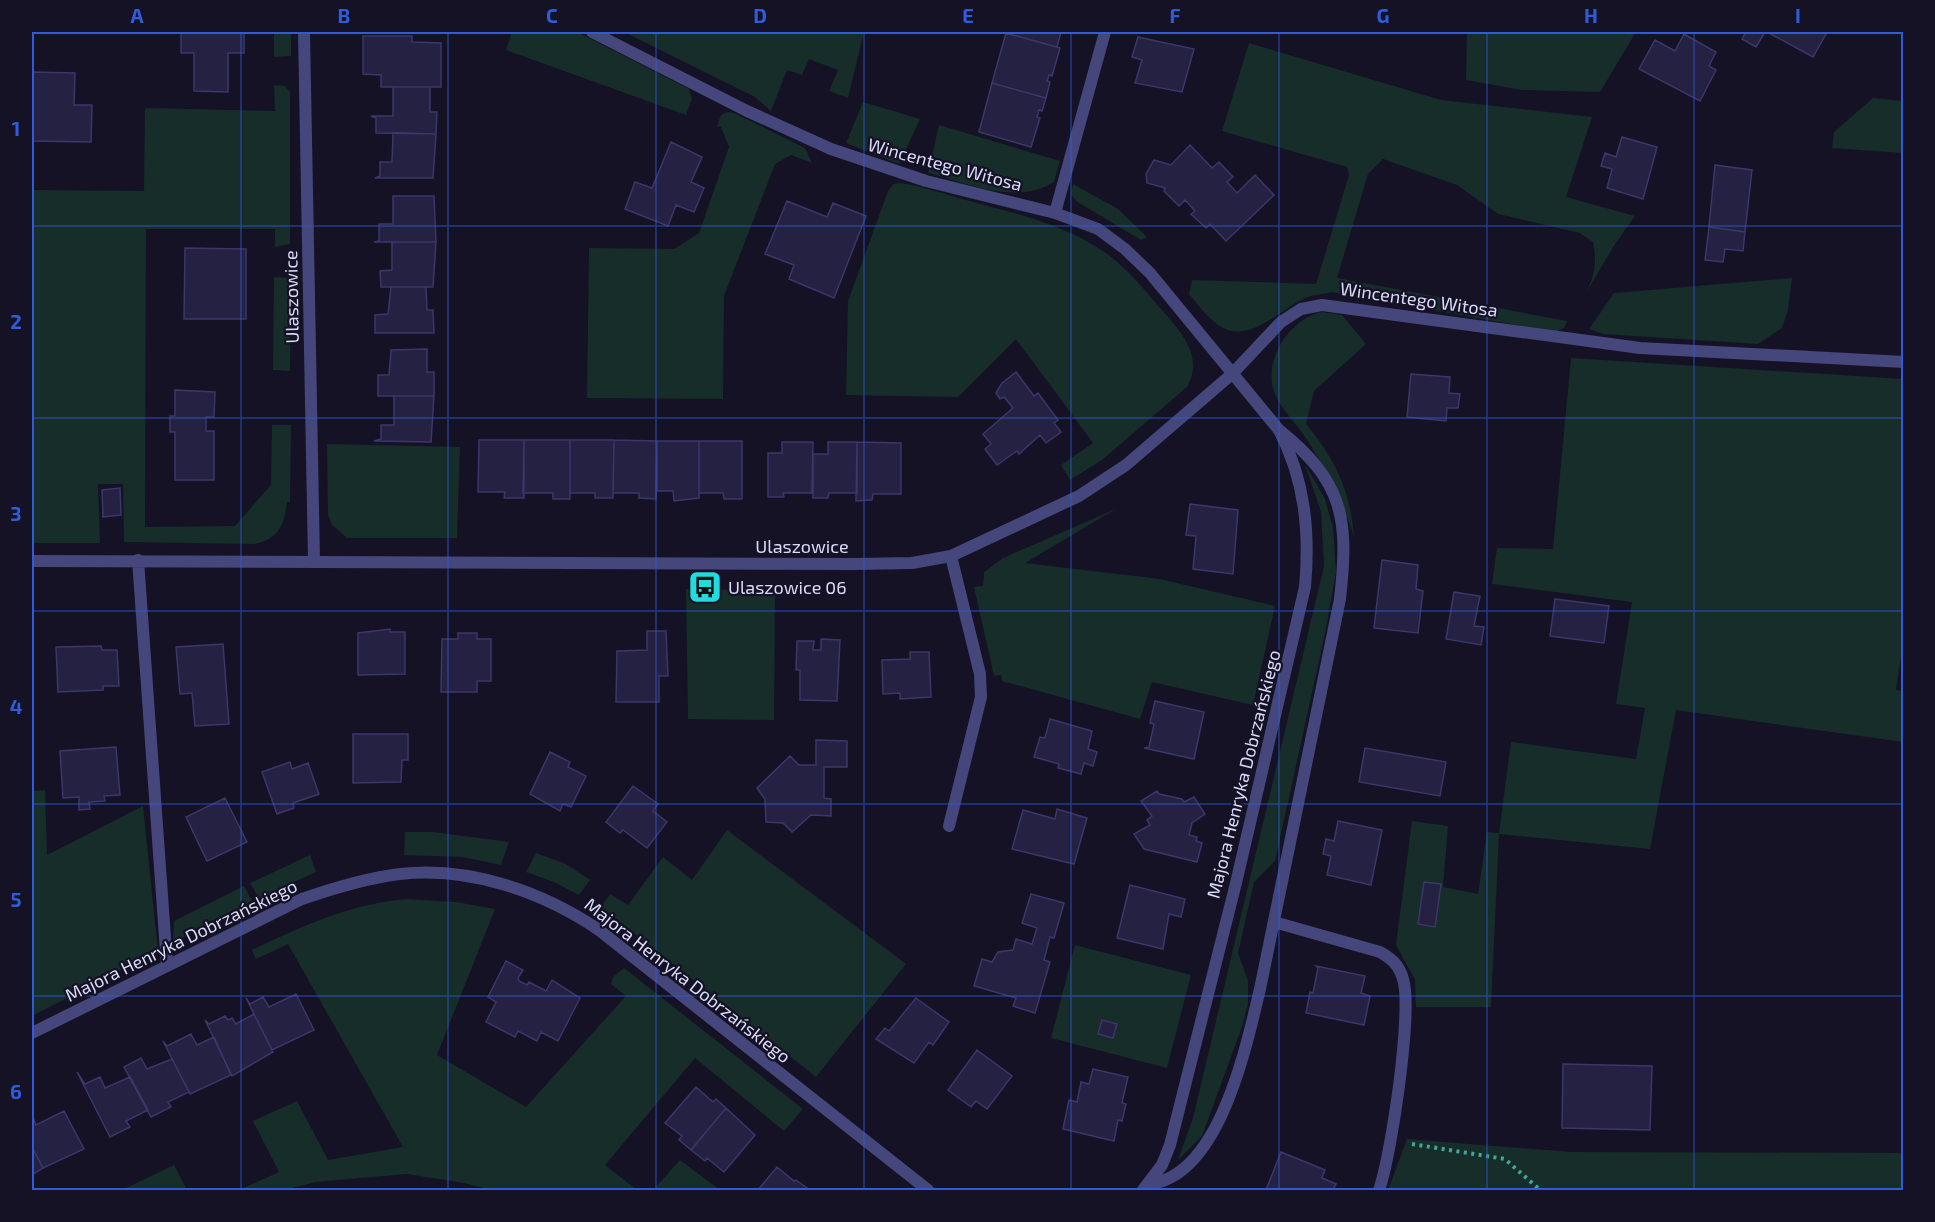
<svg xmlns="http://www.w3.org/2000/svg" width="1935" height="1222" viewBox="0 0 1935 1222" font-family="'Exo 2',sans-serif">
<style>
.green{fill:#162d2a}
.building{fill:#252142;stroke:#3c366b;stroke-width:1.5}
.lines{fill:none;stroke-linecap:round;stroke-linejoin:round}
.path{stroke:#40a799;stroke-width:4;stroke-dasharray:3 4.5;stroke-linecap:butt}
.service{stroke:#44467c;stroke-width:12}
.minor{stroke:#44467c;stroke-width:12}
.grid{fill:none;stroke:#305cdb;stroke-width:1.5;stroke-opacity:0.55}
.labels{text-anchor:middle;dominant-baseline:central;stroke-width:4.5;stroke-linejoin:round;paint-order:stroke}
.street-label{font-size:18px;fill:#dbdafa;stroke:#141224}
.poi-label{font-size:18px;fill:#dbdafa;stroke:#141224;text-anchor:start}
.neatline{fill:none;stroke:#305cdb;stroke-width:2}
.grid-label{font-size:20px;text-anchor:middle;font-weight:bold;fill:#305cdb}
</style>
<rect width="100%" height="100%" fill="#141224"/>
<path class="green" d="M 274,32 L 291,32 L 291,56 L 274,57 Z
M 512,32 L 577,32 L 689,89 L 692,99 L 686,115 L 506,50 Z
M 624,32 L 864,32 L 848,98 L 829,91 L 838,70 L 809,59 L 802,75 L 787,70 L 771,111 L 755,97 Z
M 1467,32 L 1636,32 L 1600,92 L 1522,90 L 1466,80 Z
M 1249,43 L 1441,100 L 1592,117 L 1566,197 L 1635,216 L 1615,244 L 1586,293 C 1595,274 1597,263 1593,242 L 1580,233 L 1498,214 L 1457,185 L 1383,159 L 1368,174 L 1337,278 L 1567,321 L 1564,328 L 1555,332 L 1332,292 C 1324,294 1316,294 1308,297 C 1283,306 1252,343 1223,328 C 1209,320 1199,306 1189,294 L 1192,280 L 1316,284 L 1349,175 L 1347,167 L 1222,131 Z
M 274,85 L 285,86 L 290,92 L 290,244 L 275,247 L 275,229 L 146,229 L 145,527 L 235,526 L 271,485 L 272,425 L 291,425 L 290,502 L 287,502 C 285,524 278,540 254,544 L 124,542 L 123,484 L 98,484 L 100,543 L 32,543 L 32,190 L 144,191 L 145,108 L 275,111 Z
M 1873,98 L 1903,101 L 1903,153 L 1832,148 L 1834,132 Z
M 863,102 L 920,119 L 899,164 L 846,143 Z
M 727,112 L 734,113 L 805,148 L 812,163 L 791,155 L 775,164 L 724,296 L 723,399 L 587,398 L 589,248 L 674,249 L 699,233 L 729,147 L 721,127 L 717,126 L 721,115 Z
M 939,125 L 1060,161 L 1054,182 C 1016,206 968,183 928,173 Z
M 900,183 C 922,186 944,194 966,200 C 1014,213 1064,224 1106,253 C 1130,270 1149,296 1169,318 C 1187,339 1202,361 1187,387 L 1102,460 L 1070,480 L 1061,465 L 1093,443 L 1016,339 L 958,397 L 846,395 L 848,301 L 888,191 L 893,184 Z
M 1073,184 L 1118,209 L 1147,237 L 1141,240 L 1076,201 L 1071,194 Z
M 274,277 L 291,278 L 290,371 L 273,370 Z
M 1792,278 L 1788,310 L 1782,328 L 1758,344 L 1603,334 L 1589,329 L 1614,293 Z
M 1322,312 L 1342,315 L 1366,344 L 1314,391 L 1306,424 C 1335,459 1350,490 1354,536 C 1341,501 1326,469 1306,438 C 1296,423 1277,405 1273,388 C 1265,357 1291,318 1322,312 Z
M 1571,358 L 1903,379 L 1904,636 L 1896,690 L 1903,691 L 1903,742 L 1676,710 L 1650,849 L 1499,834 L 1491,1007 L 1416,1007 L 1415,980 L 1396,945 L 1412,821 L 1448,826 L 1443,887 L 1478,894 L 1487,832 L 1499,833 L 1511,742 L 1636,759 L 1645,708 L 1616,704 L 1632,602 L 1492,584 L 1497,548 L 1553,549 Z
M 327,444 L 460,447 L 457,538 L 347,538 L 332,525 L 328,515 Z
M 1305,464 L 1325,499 L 1333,527 L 1336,572 L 1325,634 L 1275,861 L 1254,882 L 1238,953 L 1248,981 L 1248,1003 L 1243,1024 L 1202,1136 L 1178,1160 L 1193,1118 L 1324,566 L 1321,512 Z
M 1116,509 L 1025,563 L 1160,579 L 1275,606 L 1253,705 L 1152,682 L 1140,719 L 1002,681 L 1001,675 L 994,676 L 974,587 L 983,586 L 984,572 L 1003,558 Z
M 686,589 L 775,590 L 774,720 L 688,719 Z
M 45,790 L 47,855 L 143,806 L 158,951 L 32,1016 L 32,791 Z
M 727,830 L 906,964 L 816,1077 L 601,907 L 610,894 L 628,905 L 663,857 L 692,880 Z
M 405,832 L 433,832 L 509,842 L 501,865 L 463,857 L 404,855 Z
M 536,853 L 566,864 L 590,880 L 579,895 L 554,882 L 526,872 Z
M 310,855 L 316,872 L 259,898 L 250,883 Z
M 244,886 L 252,901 L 175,942 L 173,939 L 174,921 Z
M 406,899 L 456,902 L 495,909 L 437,1055 L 526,1107 L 626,996 L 611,984 L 613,977 L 624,968 L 803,1109 L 784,1131 L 695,1058 L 605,1165 L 637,1190 L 491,1190 L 464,1183 L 407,1174 L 316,1182 L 284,1190 L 239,1190 L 279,1172 L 253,1121 L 297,1101 L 328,1160 L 403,1147 L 288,944 L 256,959 L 252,950 C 305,925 347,905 406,899 Z
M 1075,945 L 1191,975 L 1167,1068 L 1051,1038 Z
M 1407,1139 L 1572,1152 L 1903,1153 L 1903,1190 L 1388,1190 Z
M 680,1160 L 720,1190 L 653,1190 Z
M 174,1165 L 187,1190 L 122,1190 Z"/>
<path class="building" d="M 181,32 L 244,32 L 244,53 L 228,53 L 228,92 L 194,91 L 194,53 L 181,53 Z
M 1002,32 L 1061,32 L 1057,47 Z
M 1746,32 L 1765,32 L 1756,47 L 1742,39 Z
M 1767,32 L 1827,32 L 1813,57 Z
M 1006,33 L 1060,48 L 1052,76 L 1049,75 L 1047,81 L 1050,82 L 1046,98 L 992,83 Z
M 1684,34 L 1716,52 L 1709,66 L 1716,70 L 1700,101 L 1639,69 L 1655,40 L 1675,51 Z
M 363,36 L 412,36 L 412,42 L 441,43 L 441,87 L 381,87 L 381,75 L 363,74 Z
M 1138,37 L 1194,49 L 1182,92 L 1135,83 L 1142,60 L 1132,57 Z
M 32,72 L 75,73 L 74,105 L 92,105 L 91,142 L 32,141 Z
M 992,83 L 1046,98 L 1042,111 L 1039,110 L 1037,117 L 1040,118 L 1031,147 L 979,132 Z
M 393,87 L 430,87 L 430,112 L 437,112 L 436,134 L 376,133 L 376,118 L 371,116 L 393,116 Z
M 393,133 L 436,134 L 433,178 L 375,178 L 380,176 L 380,162 L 392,162 Z
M 1622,137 L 1657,147 L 1643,199 L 1607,188 L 1612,169 L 1601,166 L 1605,153 L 1616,157 Z
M 671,142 L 702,157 L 691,182 L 704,188 L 694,212 L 676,205 L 668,226 L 625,209 L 635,182 L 652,188 Z
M 1190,145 L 1212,168 L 1219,162 L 1233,177 L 1227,182 L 1237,193 L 1255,175 L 1274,195 L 1226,241 L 1210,224 L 1206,228 L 1191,214 L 1195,211 L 1185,200 L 1179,206 L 1164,191 L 1165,188 L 1147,183 L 1146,174 L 1154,160 L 1171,165 Z
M 1715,165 L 1752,170 L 1745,232 L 1709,227 Z
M 393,196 L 434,196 L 436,242 L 374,242 L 379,241 L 379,224 L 393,224 Z
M 787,201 L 827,217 L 833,203 L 866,216 L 834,298 L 789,279 L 794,265 L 765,254 Z
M 1709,227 L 1745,232 L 1743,251 L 1725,249 L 1723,262 L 1705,260 Z
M 392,242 L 436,242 L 433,287 L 381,287 L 380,271 L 392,270 Z
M 185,248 L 246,249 L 246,319 L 184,319 Z
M 391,287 L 426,287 L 427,310 L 433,310 L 434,333 L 375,333 L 375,315 L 388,314 Z
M 427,349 L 427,372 L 434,372 L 434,396 L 378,396 L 378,375 L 389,375 L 391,350 Z
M 1016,372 L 1034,396 L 1038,393 L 1058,420 L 1054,423 L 1061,432 L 1046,443 L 1040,435 L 1019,454 L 1017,451 L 997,465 L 985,449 L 991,444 L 983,434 L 1013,408 L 1004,397 L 1000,399 L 996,393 L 1002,383 Z
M 1411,374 L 1450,377 L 1449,393 L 1460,394 L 1458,408 L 1447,408 L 1446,421 L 1407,417 Z
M 175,390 L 215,392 L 214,417 L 206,417 L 206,431 L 214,431 L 214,480 L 175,480 L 175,432 L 170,432 L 170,416 L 175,416 Z
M 394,396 L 434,396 L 431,442 L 374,441 L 381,439 L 381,425 L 394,425 Z
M 479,440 L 524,440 L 524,498 L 504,498 L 505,492 L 478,492 Z
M 524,440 L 570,440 L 570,499 L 553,499 L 553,493 L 523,493 Z
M 570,440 L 614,440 L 613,498 L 595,498 L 595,493 L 570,493 Z
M 614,440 L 657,441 L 656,499 L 639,498 L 639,493 L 613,493 Z
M 657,441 L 699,441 L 699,498 L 674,501 L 673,491 L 657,491 Z
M 699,441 L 742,441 L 742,499 L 724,499 L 723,493 L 699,493 Z
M 782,442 L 813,442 L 812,493 L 783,493 L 784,497 L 768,497 L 768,453 L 782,453 Z
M 828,442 L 857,442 L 857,493 L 829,493 L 828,498 L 813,498 L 813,454 L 828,454 Z
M 857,442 L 901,443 L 901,494 L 873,494 L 872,500 L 856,501 Z
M 120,488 L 121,515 L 103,517 L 102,490 Z
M 1190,504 L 1238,510 L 1233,574 L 1193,569 L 1196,536 L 1186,535 Z
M 1382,560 L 1418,565 L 1416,589 L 1423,591 L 1418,633 L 1374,628 Z
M 1454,592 L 1480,596 L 1474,626 L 1484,627 L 1481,645 L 1446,639 Z
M 1555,599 L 1609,606 L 1604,643 L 1550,636 Z
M 390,629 L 390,632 L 405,632 L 405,674 L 358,675 L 358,633 Z
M 647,631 L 666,631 L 668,676 L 659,676 L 659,702 L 616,702 L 617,651 L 647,650 Z
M 458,633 L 477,633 L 477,639 L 491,639 L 491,681 L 477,681 L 477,692 L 441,692 L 442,639 L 458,639 Z
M 821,639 L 840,640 L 837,701 L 800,700 L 800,670 L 796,670 L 797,641 L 814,641 L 813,650 L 821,650 Z
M 223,644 L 229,724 L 195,726 L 192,693 L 180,694 L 176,647 Z
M 101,646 L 102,650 L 117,650 L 119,686 L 103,686 L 103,690 L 58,692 L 56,647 Z
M 910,652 L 929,652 L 931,697 L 900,699 L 900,693 L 883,694 L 882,660 L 910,659 Z
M 1155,701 L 1204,712 L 1194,759 L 1144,748 L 1149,747 L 1154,724 L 1150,723 Z
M 1050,719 L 1092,731 L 1088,749 L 1097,752 L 1093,766 L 1084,763 L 1081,774 L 1058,768 L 1059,764 L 1034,757 L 1040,737 L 1045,738 Z
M 353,734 L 408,734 L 408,760 L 402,760 L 401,782 L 353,783 Z
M 816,740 L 847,741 L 847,767 L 824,767 L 824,798 L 831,799 L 831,816 L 811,815 L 792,832 L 783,823 L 766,822 L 765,799 L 757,788 L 790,756 L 799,765 L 816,765 Z
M 116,747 L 120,795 L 104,796 L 105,801 L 89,802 L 90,809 L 79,810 L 79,797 L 63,798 L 60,751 Z
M 1365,748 L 1446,762 L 1440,796 L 1359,782 Z
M 550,752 L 570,762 L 568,767 L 586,776 L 571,807 L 563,804 L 560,811 L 530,794 Z
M 290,762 L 292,769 L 308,763 L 319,794 L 293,803 L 294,808 L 277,814 L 262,772 Z
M 633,786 L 658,804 L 653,811 L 667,822 L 647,848 L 623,830 L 620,833 L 606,822 Z
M 1157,791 L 1159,794 L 1182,799 L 1184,802 L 1194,797 L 1205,814 L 1192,823 L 1189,835 L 1197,837 L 1196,841 L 1202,843 L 1197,862 L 1144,849 L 1134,834 L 1150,825 L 1147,820 L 1152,816 L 1141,801 Z
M 225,798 L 247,842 L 207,861 L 186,817 Z
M 1057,809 L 1087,818 L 1074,864 L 1012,849 L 1023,810 L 1055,819 Z
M 1338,821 L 1382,830 L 1371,885 L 1327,875 L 1331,856 L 1323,854 L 1326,839 L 1334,841 Z
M 1424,882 L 1441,884 L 1435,927 L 1418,924 Z
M 1130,885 L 1185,899 L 1181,917 L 1169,914 L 1163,949 L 1117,938 Z
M 1031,894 L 1064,903 L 1054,938 L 1050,937 L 1044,960 L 1050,962 L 1035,1013 L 1013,1006 L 1016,998 L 974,986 L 982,959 L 992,962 L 998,952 L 1013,950 L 1016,939 L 1032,944 L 1037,928 L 1022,923 Z
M 506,961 L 523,970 L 518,978 L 519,981 L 527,985 L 529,982 L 546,991 L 552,980 L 580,998 L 558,1041 L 541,1032 L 537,1041 L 518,1031 L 515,1037 L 486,1022 L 496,1002 L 488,997 Z
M 1316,966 L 1365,976 L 1361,993 L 1370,996 L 1364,1025 L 1306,1013 L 1310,992 L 1313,993 L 1318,968 Z
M 296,994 L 314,1030 L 272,1050 L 246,998 L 250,1004 L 263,997 L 269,1007 Z
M 916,998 L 949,1022 L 933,1045 L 929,1042 L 914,1063 L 876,1039 L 885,1028 L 889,1031 Z
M 254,1014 L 273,1052 L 232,1076 L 205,1020 L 209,1024 L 225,1016 L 228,1020 L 232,1018 L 236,1024 Z
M 1102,1020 L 1117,1024 L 1113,1038 L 1098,1034 Z
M 191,1034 L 197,1045 L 214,1037 L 231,1075 L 190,1094 L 163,1041 L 167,1046 Z
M 977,1050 L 1012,1076 L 987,1109 L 976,1101 L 971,1107 L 948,1090 Z
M 141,1058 L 147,1069 L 172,1059 L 189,1092 L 168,1102 L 171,1107 L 151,1117 L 124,1067 Z
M 1563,1064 L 1652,1066 L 1650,1130 L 1562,1128 Z
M 1093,1069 L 1128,1077 L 1122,1103 L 1126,1104 L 1122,1121 L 1118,1120 L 1114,1141 L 1063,1129 L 1069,1100 L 1077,1102 L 1081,1082 L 1089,1084 Z
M 77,1072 L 85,1084 L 100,1077 L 105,1088 L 130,1077 L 148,1110 L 126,1121 L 130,1127 L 110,1137 Z
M 696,1087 L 713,1102 L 716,1099 L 726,1108 L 691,1150 L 679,1140 L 682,1136 L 665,1123 Z
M 726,1108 L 755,1135 L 724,1172 L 707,1158 L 705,1161 L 691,1150 Z
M 64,1111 L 84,1149 L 43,1168 L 32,1147 L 32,1115 L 36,1125 Z
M 32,1147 L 43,1168 L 32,1175 Z
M 1281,1152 L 1325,1170 L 1322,1178 L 1336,1184 L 1333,1190 L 1266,1190 Z
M 777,1167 L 794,1181 L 796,1180 L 807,1188 L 806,1190 L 758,1190 Z"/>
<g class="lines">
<path class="path" d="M 1412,1144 L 1505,1159 L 1540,1190"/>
<path class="service" d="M 304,32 L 314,561
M 949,826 L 981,697 L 980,674 L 951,556
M 1274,922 L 1380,952 C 1392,959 1399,965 1403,979 C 1413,1010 1391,1157 1379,1190
M 1150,1184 C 1220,1175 1246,1047 1260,989 L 1340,599 C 1349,519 1344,482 1279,430"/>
<path class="minor" d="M 592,32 L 747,111 L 831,149 L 926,181 L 1055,213 L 1098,229 L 1125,249 L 1150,273 L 1279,430 C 1305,480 1310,532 1305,587 L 1236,883 L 1170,1145 L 1162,1165 L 1143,1190
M 1055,213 L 1105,32
M 138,560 L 167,965
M 32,561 L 855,564 L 912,563 L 951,556 L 1079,496 L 1126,465 L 1232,374 L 1281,322 L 1301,309 L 1322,305 L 1640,348 L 1904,362
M 32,1033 L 302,899 C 334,888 366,878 400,874 C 470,866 543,892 599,930 L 928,1190"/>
</g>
<path class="grid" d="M 241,32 L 241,1190M 448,32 L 448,1190M 656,32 L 656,1190M 864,32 L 864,1190M 1071,32 L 1071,1190M 1279,32 L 1279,1190M 1487,32 L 1487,1190M 1694,32 L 1694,1190M 32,226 L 1904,226M 32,418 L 1904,418M 32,611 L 1904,611M 32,804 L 1904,804M 32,996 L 1904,996"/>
<defs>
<symbol id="bus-square" viewBox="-11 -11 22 22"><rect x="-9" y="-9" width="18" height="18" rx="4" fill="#20dbdf" stroke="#141224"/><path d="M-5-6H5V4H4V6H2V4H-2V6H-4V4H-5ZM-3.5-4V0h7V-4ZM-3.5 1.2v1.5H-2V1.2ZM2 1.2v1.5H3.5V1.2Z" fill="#111"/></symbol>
</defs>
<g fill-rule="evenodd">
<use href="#bus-square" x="686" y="568" width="38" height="38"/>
</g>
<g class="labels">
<g class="street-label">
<text transform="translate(945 164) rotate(15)">Wincentego Witosa</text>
<text transform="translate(291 297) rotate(-91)">Ulaszowice</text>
<text transform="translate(1419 299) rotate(8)">Wincentego Witosa</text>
<text x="802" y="546">Ulaszowice</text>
<text transform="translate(1243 774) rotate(-76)">Majora Henryka Dobrzańskiego</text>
<text transform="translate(181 940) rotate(-26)">Majora Henryka Dobrzańskiego</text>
<text transform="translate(688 980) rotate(38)">Majora Henryka Dobrzańskiego</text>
</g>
<g class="poi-label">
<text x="728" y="587">Ulaszowice 06</text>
</g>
</g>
<rect width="1935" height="1222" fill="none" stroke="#141224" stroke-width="66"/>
<rect x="33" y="33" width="1869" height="1156" class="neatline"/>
<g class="grid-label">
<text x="137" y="23">A</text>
<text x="344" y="23">B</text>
<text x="552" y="23">C</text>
<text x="760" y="23">D</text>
<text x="968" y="23">E</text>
<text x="1175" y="23">F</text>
<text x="1383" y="23">G</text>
<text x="1591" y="23">H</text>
<text x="1798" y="23">I</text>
<text x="16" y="136">1</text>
<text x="16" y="329">2</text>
<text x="16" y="521">3</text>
<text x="16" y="714">4</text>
<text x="16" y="907">5</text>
<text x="16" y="1099">6</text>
</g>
</svg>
